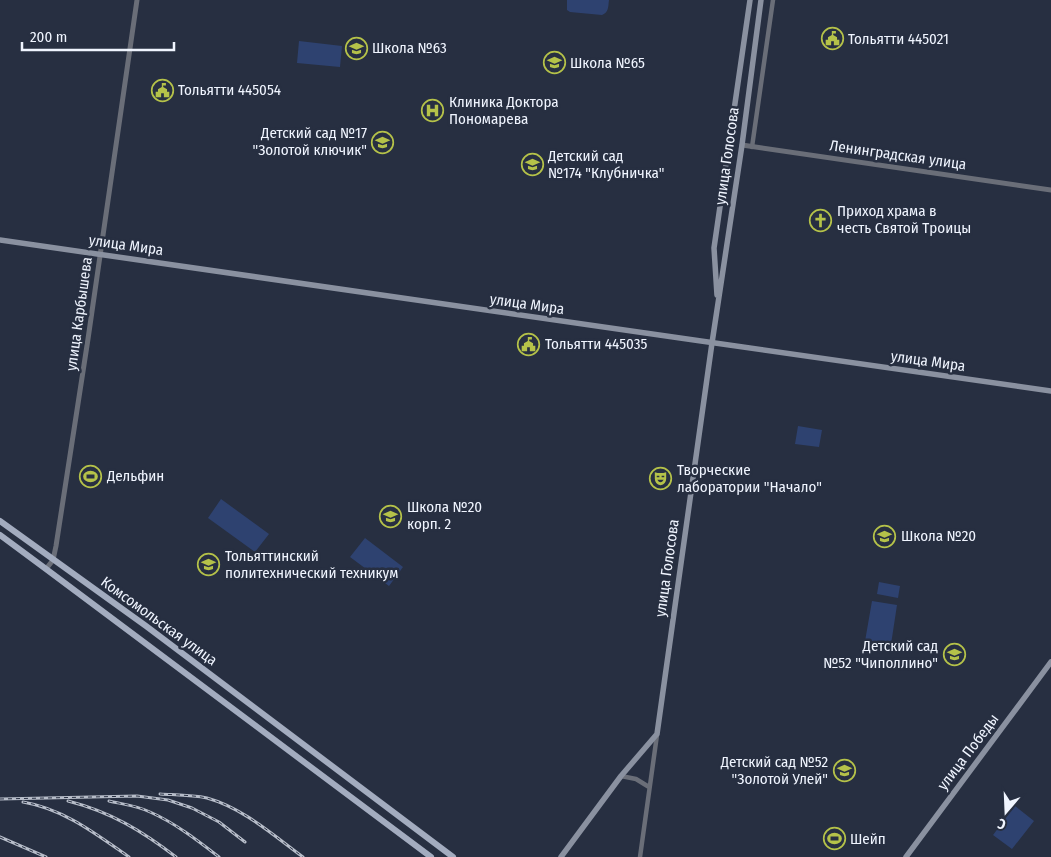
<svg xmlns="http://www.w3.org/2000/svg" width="1051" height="857" viewBox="0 0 1051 857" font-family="'Fira Sans Condensed',sans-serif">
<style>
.green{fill:#2e4270}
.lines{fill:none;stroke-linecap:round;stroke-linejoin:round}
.minor{stroke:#6a6e78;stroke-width:4.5}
.tertiary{stroke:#6a6e78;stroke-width:5}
.secondary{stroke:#8a91a0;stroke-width:5.5}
.primary{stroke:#a3acbf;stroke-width:6}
.rail-casing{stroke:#b7bdc9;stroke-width:3}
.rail{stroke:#272f41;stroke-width:1;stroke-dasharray:4;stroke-linecap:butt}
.labels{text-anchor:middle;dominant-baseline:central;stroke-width:5;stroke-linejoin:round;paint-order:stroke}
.poi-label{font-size:15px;fill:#f0f5ff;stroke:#272f41;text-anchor:start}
.street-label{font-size:15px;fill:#f0f5ff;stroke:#272f41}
</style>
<rect width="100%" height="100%" fill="#272f41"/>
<path class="green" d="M 567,0 L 609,0 C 608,7 609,12 602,15 L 570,12 L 567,10 Z
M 299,41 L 342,46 L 340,67 L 297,63 Z
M 798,426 L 822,430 L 819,447 L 795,444 Z
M 221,499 L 269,534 L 255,552 L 208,518 Z
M 365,538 L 403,567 L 389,586 L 350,557 Z
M 879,582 L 900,586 L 898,598 L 877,594 Z
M 872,601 L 897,605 L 890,651 L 864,647 Z
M 1015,806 L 1034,821 L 1012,849 L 993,835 Z"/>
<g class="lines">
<path class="minor" d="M 752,147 L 773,0
M 621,776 L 636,779 L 649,787
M 640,857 L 657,735"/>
<path class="tertiary" d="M 742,145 L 1051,190
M 46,569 L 53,560 L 56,546 L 88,339 L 137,0"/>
<path class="secondary" d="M 0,240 L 694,340 L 1051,391
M 717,295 L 714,248 L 750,0
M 561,857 L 621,776 L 657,734 L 712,343 L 742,145 L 761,0
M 906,857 L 1051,662"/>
<path class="primary" d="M 0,521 L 146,626 L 453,857
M 0,535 L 46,569 L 431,857"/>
<defs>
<path id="rail" d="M 160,794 C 176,795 192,795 207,798 C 243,808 273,835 303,857
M 0,799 L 137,796 L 168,800 L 192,808 L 219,822 L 245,842
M 68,801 C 111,812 142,831 176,857
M 109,801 C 122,804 138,806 150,812 C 175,823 197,840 219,857
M 23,802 C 64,809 96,834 129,857
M 0,837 L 46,857"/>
</defs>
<use href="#rail" class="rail-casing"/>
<use href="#rail" class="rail"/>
</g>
<defs>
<symbol id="civic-ring" viewBox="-11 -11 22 22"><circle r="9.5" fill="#272f41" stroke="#b5c249" stroke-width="1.5"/><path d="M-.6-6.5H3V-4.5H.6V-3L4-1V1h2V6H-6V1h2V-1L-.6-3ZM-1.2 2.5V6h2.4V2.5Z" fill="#b5c249"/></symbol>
<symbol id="school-ring" viewBox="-11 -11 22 22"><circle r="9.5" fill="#272f41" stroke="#b5c249" stroke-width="1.5"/><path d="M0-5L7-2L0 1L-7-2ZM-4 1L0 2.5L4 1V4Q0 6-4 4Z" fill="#b5c249"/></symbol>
<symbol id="hospital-ring" viewBox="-11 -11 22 22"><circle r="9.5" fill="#272f41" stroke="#b5c249" stroke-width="1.5"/><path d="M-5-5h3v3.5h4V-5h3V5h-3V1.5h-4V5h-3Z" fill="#b5c249"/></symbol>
<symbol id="church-ring" viewBox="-11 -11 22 22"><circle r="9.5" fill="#272f41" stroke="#b5c249" stroke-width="1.5"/><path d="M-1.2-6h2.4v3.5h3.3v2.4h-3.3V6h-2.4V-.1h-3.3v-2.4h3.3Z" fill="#b5c249"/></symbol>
<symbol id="stadium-ring" viewBox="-11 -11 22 22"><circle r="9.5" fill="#272f41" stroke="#b5c249" stroke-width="1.5"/><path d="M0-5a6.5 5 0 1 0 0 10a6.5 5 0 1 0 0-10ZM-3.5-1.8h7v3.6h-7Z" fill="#b5c249"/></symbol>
<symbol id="theatre-ring" viewBox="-11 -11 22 22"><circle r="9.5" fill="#272f41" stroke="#b5c249" stroke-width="1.5"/><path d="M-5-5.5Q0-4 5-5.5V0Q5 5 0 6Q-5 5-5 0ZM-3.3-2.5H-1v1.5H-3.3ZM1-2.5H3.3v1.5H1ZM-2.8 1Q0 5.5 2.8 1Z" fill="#b5c249"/></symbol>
<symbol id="university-ring" viewBox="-11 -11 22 22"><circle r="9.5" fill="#272f41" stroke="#b5c249" stroke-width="1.5"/><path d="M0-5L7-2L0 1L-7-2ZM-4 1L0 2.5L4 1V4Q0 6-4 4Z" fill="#b5c249"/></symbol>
</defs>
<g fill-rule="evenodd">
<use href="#civic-ring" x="820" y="26" width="25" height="25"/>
<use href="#school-ring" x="344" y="36" width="25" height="25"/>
<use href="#school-ring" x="542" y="50" width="25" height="25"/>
<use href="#civic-ring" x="150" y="78" width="25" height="25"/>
<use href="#hospital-ring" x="420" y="98" width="25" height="25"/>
<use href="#school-ring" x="370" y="130" width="25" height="25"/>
<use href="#school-ring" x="520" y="152" width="25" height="25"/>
<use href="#church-ring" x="808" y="208" width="25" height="25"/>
<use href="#civic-ring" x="516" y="332" width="25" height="25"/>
<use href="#stadium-ring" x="78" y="464" width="25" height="25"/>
<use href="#theatre-ring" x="648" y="466" width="25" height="25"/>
<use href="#school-ring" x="378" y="504" width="25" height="25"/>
<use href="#school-ring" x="872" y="524" width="25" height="25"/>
<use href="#university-ring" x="196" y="552" width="25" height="25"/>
<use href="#school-ring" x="942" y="642" width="25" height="25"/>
<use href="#school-ring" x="832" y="758" width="25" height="25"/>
<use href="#stadium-ring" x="822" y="826" width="25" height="25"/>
</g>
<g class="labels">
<g class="poi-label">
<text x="848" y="39">Тольятти 445021</text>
<text x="372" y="48">Школа №63</text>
<text x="570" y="63">Школа №65</text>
<text x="178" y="90">Тольятти 445054</text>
<text x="449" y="102">Клиника Доктора<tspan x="449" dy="17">Пономарева</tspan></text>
<text x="367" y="133" text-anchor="end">Детский сад №17<tspan x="367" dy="17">"Золотой ключик"</tspan></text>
<text x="548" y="156">Детский сад<tspan x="548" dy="17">№174 "Клубничка"</tspan></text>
<text x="837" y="211">Приход храма в<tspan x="837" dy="17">честь Святой Троицы</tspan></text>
<text x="545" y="344">Тольятти 445035</text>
<text x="677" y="470">Творческие<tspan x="677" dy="17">лаборатории "Начало"</tspan></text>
<text x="107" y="476">Дельфин</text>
<text x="407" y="507">Школа №20<tspan x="407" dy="17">корп. 2</tspan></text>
<text x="901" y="536">Школа №20</text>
<text x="225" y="556">Тольяттинский<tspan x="225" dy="17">политехнический техникум</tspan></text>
<text x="938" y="646" text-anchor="end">Детский сад<tspan x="938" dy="17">№52 "Чиполлино"</tspan></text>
<text x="828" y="762" text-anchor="end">Детский сад №52<tspan x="828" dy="17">"Золотой Улей"</tspan></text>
<text x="850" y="839">Шейп</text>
</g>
<g class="street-label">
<text transform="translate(898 155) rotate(8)">Ленинградская улица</text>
<text transform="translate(727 156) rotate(-82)">улица Голосова</text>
<text transform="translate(126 245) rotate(8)">улица Мира</text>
<text transform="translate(527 304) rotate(8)">улица Мира</text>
<text transform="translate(79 314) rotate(-82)">улица Карбышева</text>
<text transform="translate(928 361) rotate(8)">улица Мира</text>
<text transform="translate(667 568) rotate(-82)">улица Голосова</text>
<text transform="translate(159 621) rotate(36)">Комсомольская улица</text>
<text transform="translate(968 752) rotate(-53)">улица Победы</text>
</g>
</g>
<g transform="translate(1006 812) rotate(199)" stroke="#272f41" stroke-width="4" paint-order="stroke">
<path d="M0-4L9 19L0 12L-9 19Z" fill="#f0f5ff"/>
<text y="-8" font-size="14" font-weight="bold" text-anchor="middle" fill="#f0f5ff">С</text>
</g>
<path d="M22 42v8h152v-8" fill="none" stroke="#f0f5ff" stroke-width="2.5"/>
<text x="30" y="42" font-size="15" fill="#f0f5ff" stroke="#272f41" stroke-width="4" paint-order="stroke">200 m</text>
</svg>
